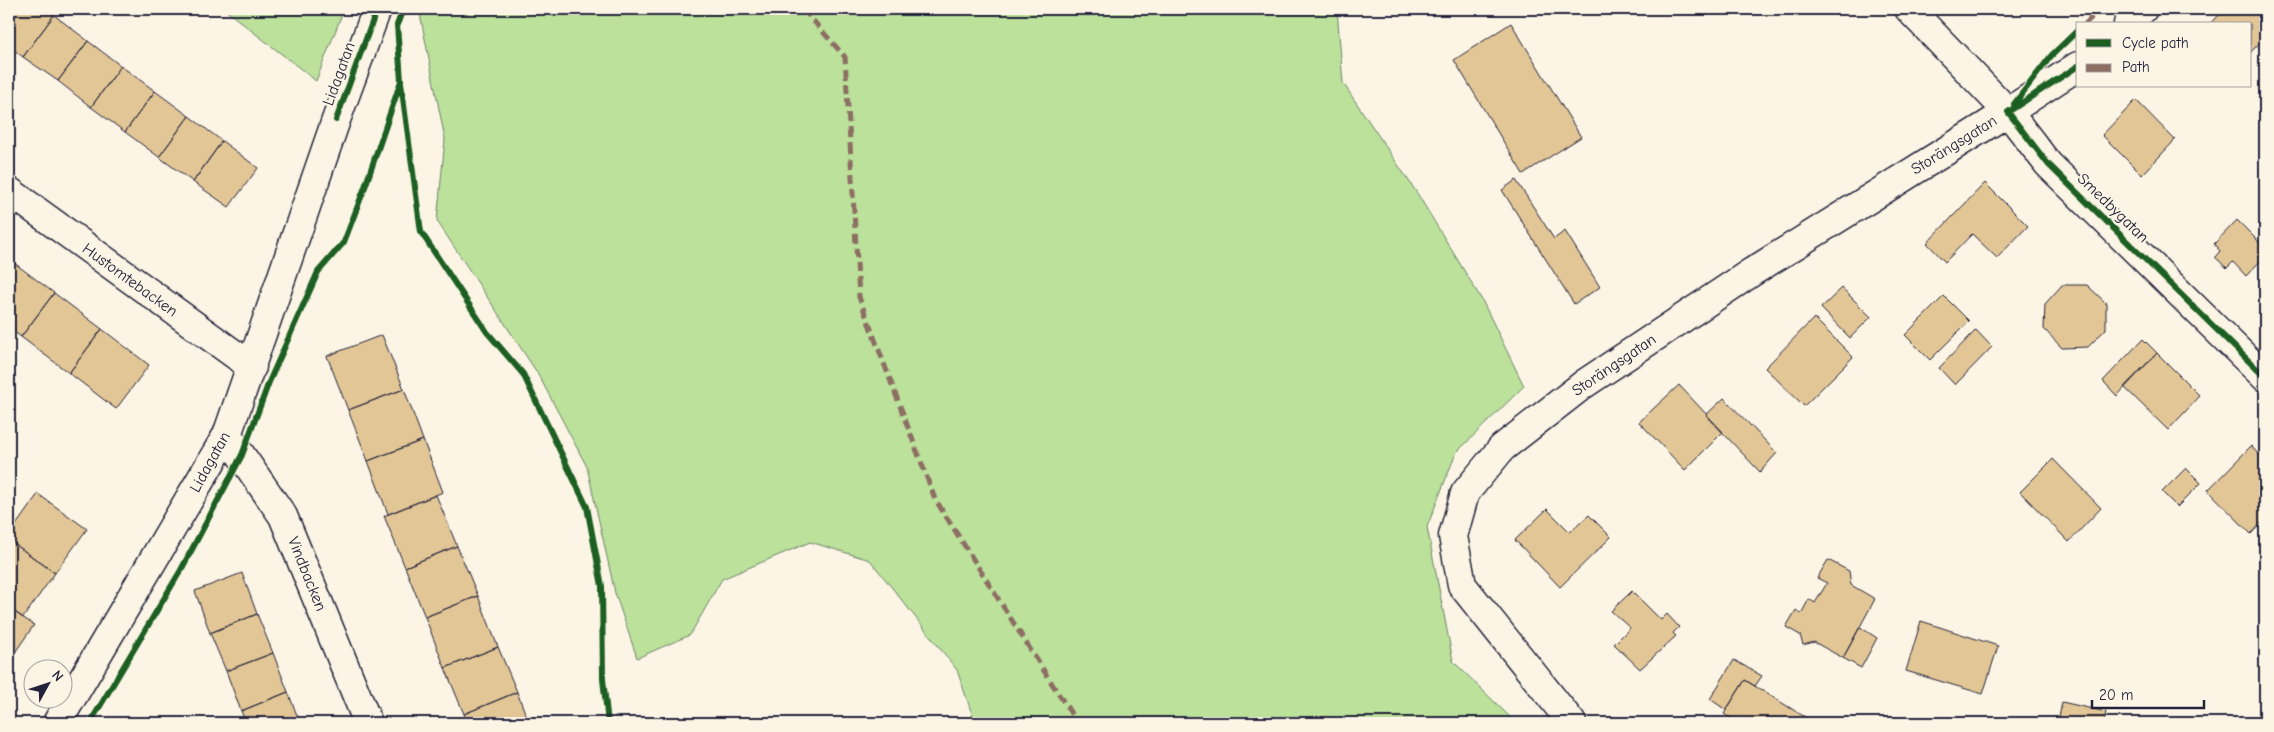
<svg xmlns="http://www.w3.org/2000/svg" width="2274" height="732" viewBox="0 0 2274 732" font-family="'Comic Neue',sans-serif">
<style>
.green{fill:#bbe19b;stroke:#6e826b}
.building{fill:#e2c696;stroke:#22223b}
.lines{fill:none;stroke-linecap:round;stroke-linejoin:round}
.street-casing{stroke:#22223b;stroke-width:31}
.street{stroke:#fcf5e5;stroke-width:28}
.quiet{stroke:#8d6e63;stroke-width:5;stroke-dasharray:10 5;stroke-linecap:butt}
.cycleway-casing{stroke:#fcf5e5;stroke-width:9}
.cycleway{stroke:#1b5e20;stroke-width:6}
.labels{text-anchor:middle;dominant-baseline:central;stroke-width:4.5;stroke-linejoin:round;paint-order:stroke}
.street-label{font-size:16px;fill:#22223b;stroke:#fcf5e5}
</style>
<rect width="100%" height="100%" fill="#fcf5e5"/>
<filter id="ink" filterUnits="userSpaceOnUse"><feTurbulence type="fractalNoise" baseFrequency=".02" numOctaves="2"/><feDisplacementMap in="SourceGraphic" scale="10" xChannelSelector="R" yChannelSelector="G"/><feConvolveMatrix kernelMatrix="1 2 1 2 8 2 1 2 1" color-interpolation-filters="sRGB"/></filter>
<g filter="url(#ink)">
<path class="green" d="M 224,9 L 344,9 L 316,81 Z
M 419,9 L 1337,9 L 1343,83 L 1417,193 L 1482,300 L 1524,386 L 1456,453 L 1427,527 L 1453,661 L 1516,723 L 975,723 L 957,670 L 870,560 L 810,542 L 722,579 L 690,635 L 637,658 L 615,593 L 587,467 L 538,374 L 437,221 L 445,139 Z"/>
<path class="building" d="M 9,9 L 45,9 L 54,15 L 23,57 L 9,46 Z
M 2226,9 L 2265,9 L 2265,37 L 2250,53 L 2250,24 L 2209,24 Z
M 54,15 L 88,41 L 58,81 L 23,57 Z
M 1511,23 L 1581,137 L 1523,174 L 1454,60 Z
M 88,41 L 121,66 L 91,107 L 58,81 Z
M 121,66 L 155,91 L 125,132 L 91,107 Z
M 155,91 L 189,116 L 159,157 L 125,132 Z
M 2136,100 L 2175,140 L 2142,175 L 2102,135 Z
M 189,116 L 222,141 L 193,182 L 159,157 Z
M 222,141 L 258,168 L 229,207 L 193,182 Z
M 1516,180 L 1554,239 L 1565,231 L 1600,287 L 1574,304 L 1502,190 Z
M 1985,183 L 2028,226 L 1997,258 L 1972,234 L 1945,262 L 1927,243 Z
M 2237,220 L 2265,248 L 2265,256 L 2246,276 L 2233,262 L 2227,268 L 2215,257 L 2220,251 L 2214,244 Z
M 9,259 L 54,293 L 21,337 L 9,328 Z
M 2062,285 L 2087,285 L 2106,303 L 2106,329 L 2088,347 L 2062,348 L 2044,329 L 2045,304 Z
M 1842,288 L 1871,317 L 1850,338 L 1821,308 Z
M 54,293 L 102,329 L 69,373 L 21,337 Z
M 1944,296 L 1969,321 L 1930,360 L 1905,335 Z
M 1814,318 L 1853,357 L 1804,406 L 1765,368 Z
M 102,329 L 149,365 L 116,409 L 69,373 Z
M 1976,330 L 1992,347 L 1955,385 L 1939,368 Z
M 382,335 L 404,389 L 348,410 L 327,356 Z
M 2143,339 L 2157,353 L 2117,396 L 2103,381 Z
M 2157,353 L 2200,396 L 2168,430 L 2124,387 Z
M 1679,385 L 1723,432 L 1685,470 L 1639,422 Z
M 404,389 L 423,440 L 368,461 L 348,410 Z
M 1724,398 L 1777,453 L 1760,472 L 1706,415 Z
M 423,440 L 443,492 L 388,514 L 368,461 Z
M 2251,446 L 2265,461 L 2265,519 L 2251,534 L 2208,490 Z
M 2053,459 L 2101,508 L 2069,542 L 2020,492 Z
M 2186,468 L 2201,483 L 2177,507 L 2162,492 Z
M 38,494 L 87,529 L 55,573 L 9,540 L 9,535 Z
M 436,495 L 457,546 L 405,567 L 384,516 Z
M 1547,509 L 1570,532 L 1589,515 L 1611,537 L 1560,587 L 1515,540 Z
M 9,540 L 55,573 L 23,618 L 9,608 Z
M 457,546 L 478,596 L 425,617 L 405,567 Z
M 1828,560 L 1849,571 L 1851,585 L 1875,599 L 1843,658 L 1814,642 L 1803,645 L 1800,635 L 1786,627 L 1796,610 L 1801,614 L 1809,599 L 1815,603 L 1827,583 L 1817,578 Z
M 242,573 L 257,614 L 210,633 L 195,591 Z
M 1632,591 L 1661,620 L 1667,614 L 1679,627 L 1673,633 L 1676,636 L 1640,669 L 1614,644 L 1630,628 L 1611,611 Z
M 478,596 L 498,647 L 445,668 L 425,617 Z
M 9,608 L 34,625 L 9,661 Z
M 257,614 L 273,653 L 226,671 L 210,633 Z
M 1921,621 L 1998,646 L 1983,694 L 1906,671 Z
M 1860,627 L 1877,638 L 1861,668 L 1843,658 Z
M 498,647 L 517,692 L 464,714 L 445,668 Z
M 273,653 L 288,692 L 241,711 L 226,671 Z
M 1734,660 L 1762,676 L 1755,686 L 1745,680 L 1726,710 L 1710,699 Z
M 1745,680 L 1813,722 L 1813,723 L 1738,723 L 1724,714 Z
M 288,692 L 300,723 L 246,723 L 241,711 Z
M 517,692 L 529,723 L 468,723 L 464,714 Z
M 2062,702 L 2106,712 L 2104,723 L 2058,723 Z"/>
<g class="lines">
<defs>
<path id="street" d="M 2128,24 L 2143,9
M 2078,66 L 2008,112 L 2048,164 L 2265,377
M 9,191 L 252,367
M 227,435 L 283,516 L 368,723
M 57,723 L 227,435 L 336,120 L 377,9
M 1572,723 L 1462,585 L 1453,536 L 1465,493 L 1502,448 L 1584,384 L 1752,272 L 2008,112 L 1909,9"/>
</defs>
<use href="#street" class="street-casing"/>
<use href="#street" class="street"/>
<path class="quiet" d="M 803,9 L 845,57 L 859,297 L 935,499 L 1077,723
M 2085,24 L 2100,9"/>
<defs>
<path id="cycleway" d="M 2078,66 L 2008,112 L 2048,164 L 2265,377
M 401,83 L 421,232 L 487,332 L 523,374 L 587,507 L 602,586 L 603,679 L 608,723
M 2014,104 L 2051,56 L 2078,30
M 336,120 L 377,9
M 90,723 L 181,570 L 242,455 L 269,382 L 318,272 L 344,242 L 365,187 L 401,81 L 397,25 L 403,9"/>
</defs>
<use href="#cycleway" class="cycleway-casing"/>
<use href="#cycleway" class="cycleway"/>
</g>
</g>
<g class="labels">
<g class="street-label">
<text transform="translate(339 74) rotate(-70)">Lidagatan</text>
<text transform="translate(1954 145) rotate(-32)">Storängsgatan</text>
<text transform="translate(2113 208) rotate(44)">Smedbygatan</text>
<text transform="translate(130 280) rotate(36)">Hustomtebacken</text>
<text transform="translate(1614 365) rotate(-34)">Storängsgatan</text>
<text transform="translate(210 462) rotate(-61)">Lidagatan</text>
<text transform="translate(307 574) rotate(68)">Vindbacken</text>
</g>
</g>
<rect width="2274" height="732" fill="none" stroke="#fcf5e5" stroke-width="30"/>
<rect x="15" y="15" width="2244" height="702" fill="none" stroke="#22223b" stroke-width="2" filter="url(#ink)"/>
<rect x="2076" y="22" width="175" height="65" fill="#fcf5e5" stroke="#a5a1a1"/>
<rect x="2086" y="39" width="25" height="8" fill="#1b5e20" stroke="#a5a1a1"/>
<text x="2122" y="48" font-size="15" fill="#22223b">Cycle path</text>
<rect x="2086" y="64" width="25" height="8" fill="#8d6e63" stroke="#a5a1a1"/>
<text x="2122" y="72" font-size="15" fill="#22223b">Path</text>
<g transform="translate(48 684) rotate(50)"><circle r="24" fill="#fcf5e5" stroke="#a5a1a1"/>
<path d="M0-4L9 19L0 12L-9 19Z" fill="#22223b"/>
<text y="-8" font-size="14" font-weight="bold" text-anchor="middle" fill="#22223b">N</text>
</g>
<path d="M2092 700v8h112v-8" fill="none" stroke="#22223b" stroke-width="2.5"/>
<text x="2099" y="700" font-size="15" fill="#22223b" stroke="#fcf5e5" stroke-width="4" paint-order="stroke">20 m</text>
</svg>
